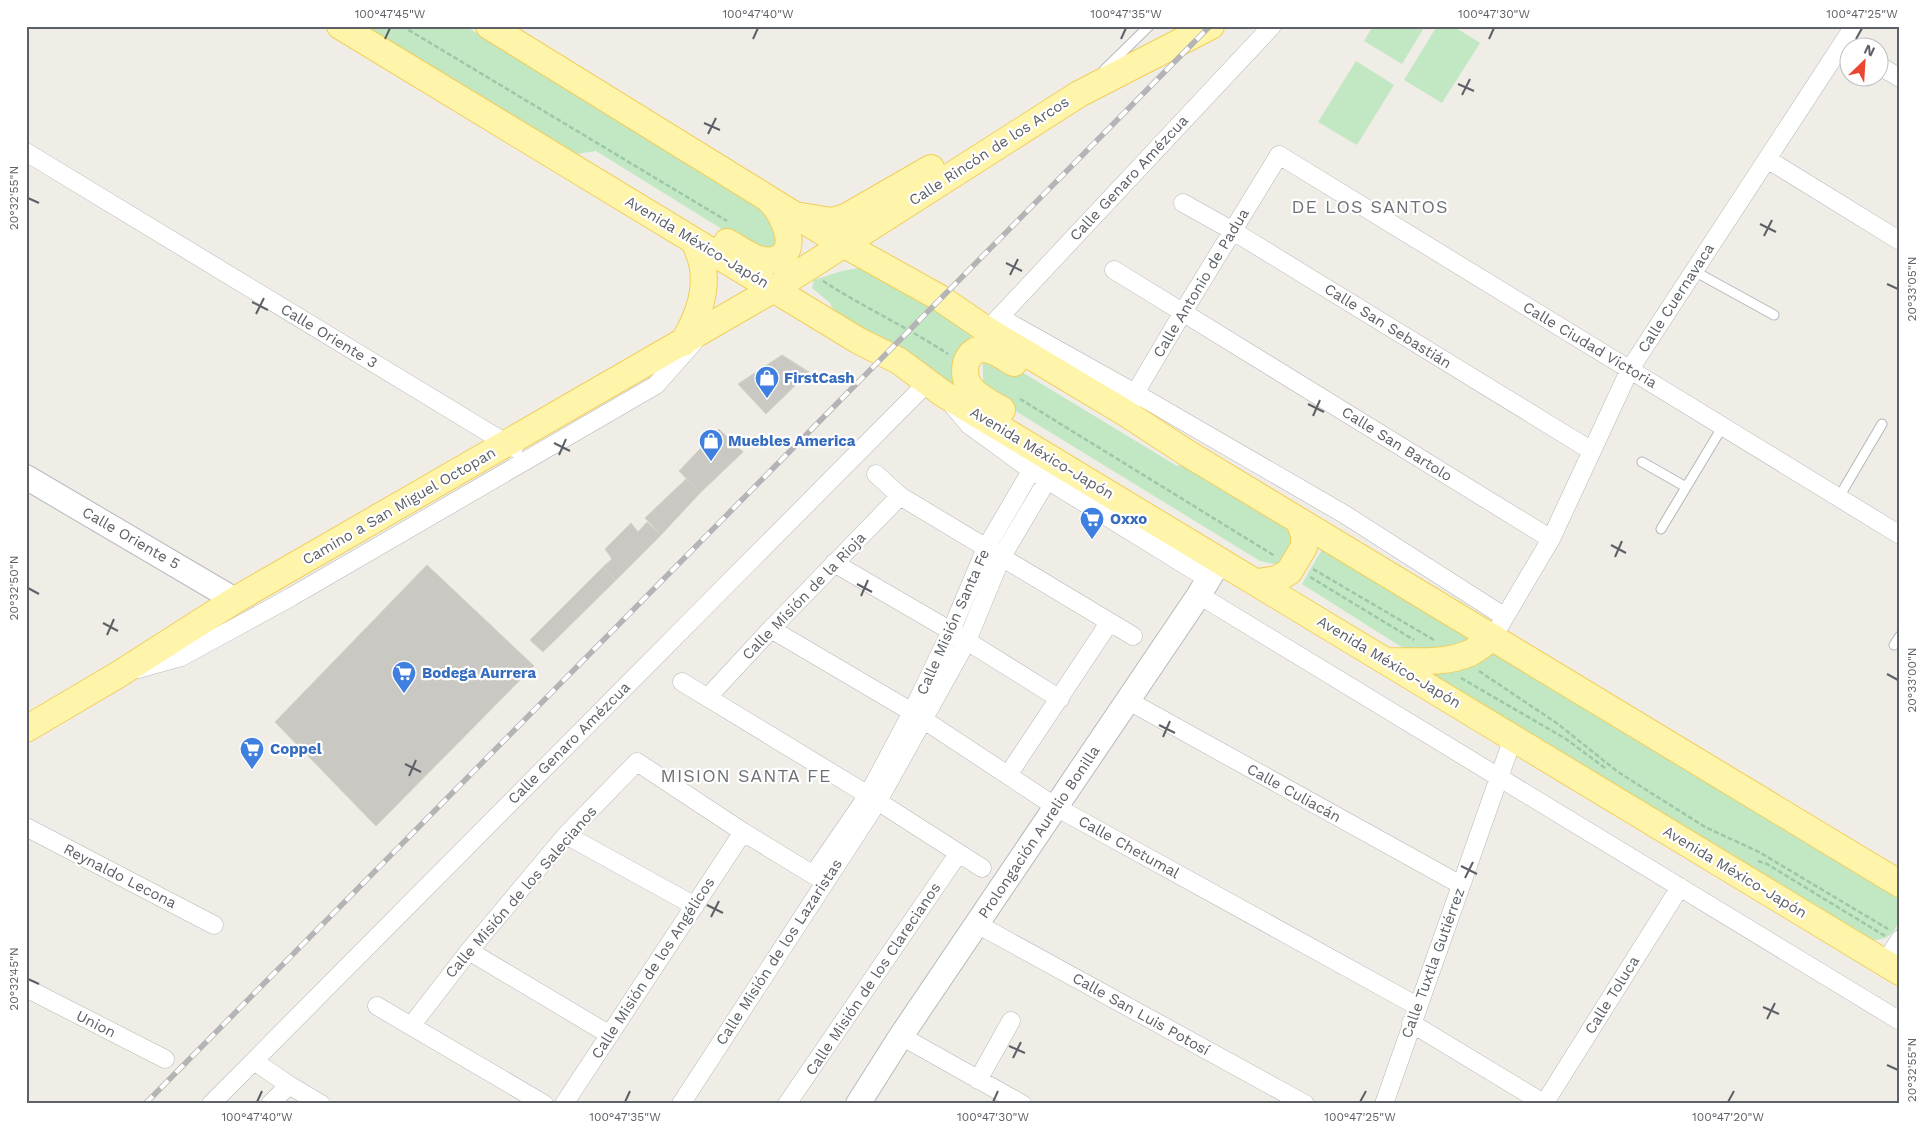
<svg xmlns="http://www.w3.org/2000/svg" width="1926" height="1130" viewBox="0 0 1926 1130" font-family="'Work Sans',sans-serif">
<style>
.green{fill:#c2e7c3}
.building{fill:#cac8c2;stroke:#d4d0c3}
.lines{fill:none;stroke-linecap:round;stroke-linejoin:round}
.lane-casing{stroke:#b5b7bc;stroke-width:11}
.street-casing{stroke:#b5b7bc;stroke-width:19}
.secondary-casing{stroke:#b6b9bf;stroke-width:26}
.primary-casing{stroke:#f2ce5b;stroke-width:28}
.path{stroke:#9bc8a9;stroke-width:2.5;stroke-dasharray:5 2.5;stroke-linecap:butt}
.lane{stroke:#fff;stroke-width:9}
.street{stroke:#fff;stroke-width:18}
.secondary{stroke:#fff;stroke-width:24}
.primary{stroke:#fff5aa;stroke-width:26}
.rail-casing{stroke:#b4b4b6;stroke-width:5.5}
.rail{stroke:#fff;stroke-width:4;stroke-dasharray:11;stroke-linecap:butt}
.ticks{fill:none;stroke:#5d6066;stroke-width:2}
.labels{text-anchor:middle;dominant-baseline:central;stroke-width:4.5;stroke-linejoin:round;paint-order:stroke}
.street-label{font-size:15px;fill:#5d6066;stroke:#fff}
.shop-label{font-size:15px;font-weight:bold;fill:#366cbe;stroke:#fff;text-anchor:start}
.quarter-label{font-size:18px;letter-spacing:1px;fill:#6e7278;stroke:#fff}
.neatline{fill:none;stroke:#5d6066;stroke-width:2}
.ticks-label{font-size:12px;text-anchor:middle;fill:#5d6066}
</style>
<rect width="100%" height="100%" fill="#efede5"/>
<path class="green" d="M 365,26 L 465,26 L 765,205 L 777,241 L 774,251 L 759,252 L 596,151 L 576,154 Z
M 1373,26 L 1425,26 L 1402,64 L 1364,41 Z
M 1437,26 L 1453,26 L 1480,43 L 1442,103 L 1404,80 Z
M 1356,61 L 1394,85 L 1357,145 L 1318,122 Z
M 864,267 L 973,332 L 965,349 L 964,392 L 836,315 L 830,303 L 812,288 L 814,280 L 842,271 Z
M 983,359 L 1002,360 L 1177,466 L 1188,463 L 1295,532 L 1286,559 L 1278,565 L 1260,561 L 1006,405 L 983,383 Z
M 1324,546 L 1476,637 L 1461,647 L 1437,651 L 1403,648 L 1302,584 Z
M 1493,649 L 1900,897 C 1900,923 1898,942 1866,940 L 1453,689 L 1427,670 Z"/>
<path class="building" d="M 782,355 L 809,372 L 766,414 L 738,384 Z
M 719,429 L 743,452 L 700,493 L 679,471 Z
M 686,479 L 700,493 L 661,535 L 645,518 Z
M 647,522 L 661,535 L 616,580 L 603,567 L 612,559 L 605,549 L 631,523 L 638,532 Z
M 427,565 L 534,666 L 376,826 L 275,722 Z
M 603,567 L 616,580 L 543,652 L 530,640 Z"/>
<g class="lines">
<defs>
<path id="lane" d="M 1104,70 L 1149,26
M 1694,271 L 1774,315
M 1642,462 L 1686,487
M 1839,497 L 1882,424
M 1661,529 L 1723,426
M 1894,645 L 1900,636"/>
<path id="street" d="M 1878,65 L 1900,78
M 26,152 L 514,448
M 1767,159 L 1900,241
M 1183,203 L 1233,231 L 1592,451
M 1114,270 L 1551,539
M 999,317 L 1135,393 L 1344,514 L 1505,617
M 992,325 L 1272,26
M 953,406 L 969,425 L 1031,470 L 1208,579
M 1124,412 L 1183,312 L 1279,155 L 1900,535
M 876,474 L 900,496 L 1133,636
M 834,563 L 951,631 L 1060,699
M 1199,595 L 1900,1021
M 771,629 L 912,712 L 1056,807 L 1417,1006
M 1493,637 L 1551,539 L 1630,369 L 1854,26
M 138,669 L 181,657 L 227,632 L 291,597 L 656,385 L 694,342
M 682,682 L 868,795 L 982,868
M 708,697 L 771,629 L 900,496
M 1127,700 L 1461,885
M 1008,775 L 1109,623
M 26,827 L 214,925
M 566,835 L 695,906
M 813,875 L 868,795 L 912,712 L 951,631 L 986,548 L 1042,452
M 977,924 L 1305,1104
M 469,951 L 610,1035
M 1885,963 L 1900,939
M 26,988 L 165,1059
M 377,1006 L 544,1104
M 1411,1023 L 1545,1104
M 411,1026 L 469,951 L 566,835 L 637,762 L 743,832 L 825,882
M 901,1036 L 1022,1104
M 254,1061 L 289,1085 L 321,1104
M 978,1080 L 1011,1021
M 211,1104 L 927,383
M 270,1104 L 289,1085
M 564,1104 L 743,832
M 681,1104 L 878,801 L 967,641 L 1001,558 L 1058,462
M 787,1104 L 958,854
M 1384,1104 L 1513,738
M 1544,1104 L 1680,887"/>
<path id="secondary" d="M 26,477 L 235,600
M 858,1104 L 901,1036 L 1199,595 L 1220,560"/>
<path id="primary" d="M 340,26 L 859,341 L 899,361 L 942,393 L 1900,972
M 489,26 L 793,214 L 843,244 L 940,298 L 987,330 L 1124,412 L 1187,453 L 1900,884
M 801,216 L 831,221 L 846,217 L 931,168
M 727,242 C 740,249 757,263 773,260 C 802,255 784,214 771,202
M 683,343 C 696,320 707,296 703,268 C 702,260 698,251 695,242
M 1002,410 C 992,404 977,397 970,387 C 961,375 964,351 982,349 C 993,348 1005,358 1014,363
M 1258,582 L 1277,579 L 1289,572 L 1304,547 L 1304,535 L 1299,521
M 1387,661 C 1415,661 1445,664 1470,653 C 1478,649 1486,642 1493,637
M 26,729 L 116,676 L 235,600 L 774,289 L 1079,94 L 1211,26"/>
</defs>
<use href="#lane" class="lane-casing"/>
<use href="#street" class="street-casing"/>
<use href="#secondary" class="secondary-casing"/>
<use href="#primary" class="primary-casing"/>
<path class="path" d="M 402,26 L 727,221
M 823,281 C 863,307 907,327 948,354
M 1020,399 L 1275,556
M 1313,569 L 1434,640
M 1310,577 L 1414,640
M 1479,671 L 1558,724 L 1618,772 L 1705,827 L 1759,852 L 1888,929
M 1461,678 L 1566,739 L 1605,768
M 1758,861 L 1767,864 L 1885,936"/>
<use href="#lane" class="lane"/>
<use href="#street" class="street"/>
<use href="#secondary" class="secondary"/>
<use href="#primary" class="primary"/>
<defs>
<path id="rail" d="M 145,1104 L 1210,26"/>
</defs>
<use href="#rail" class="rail-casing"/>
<use href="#rail" class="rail"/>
</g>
<path class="ticks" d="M 385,39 L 390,28M 753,39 L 758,28M 1121,39 L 1126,28M 1489,39 L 1494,28M 1856,39 L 1862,28M 1458,84 L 1474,91M 1462,95 L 1470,79M 704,123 L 720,130M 708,134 L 716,118M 28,198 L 39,203M 1760,224 L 1776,232M 1764,236 L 1772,220M 1006,263 L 1022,271M 1010,275 L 1018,259M 1887,284 L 1898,289M 252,302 L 268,310M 256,314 L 264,298M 1308,404 L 1324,412M 1313,416 L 1320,400M 554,443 L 570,451M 559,455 L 566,439M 1611,545 L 1626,553M 1615,557 L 1622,541M 857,584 L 872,592M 28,588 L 39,594M 861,596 L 868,580M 103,623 L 118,631M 107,635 L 114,619M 1887,674 L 1898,680M 1159,725 L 1175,733M 1163,737 L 1170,721M 405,764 L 421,772M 409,776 L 416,760M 1461,866 L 1477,874M 1465,878 L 1473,862M 707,905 L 723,913M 711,917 L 719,901M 28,979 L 39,984M 1763,1007 L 1779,1014M 1767,1019 L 1775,1003M 1009,1046 L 1025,1053M 1013,1058 L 1021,1042M 1887,1065 L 1898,1070M 257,1102 L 262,1091M 625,1102 L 630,1091M 993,1102 L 998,1091M 1360,1102 L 1366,1091M 1728,1102 L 1734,1091"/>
<defs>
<symbol id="shop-pin" viewBox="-11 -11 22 30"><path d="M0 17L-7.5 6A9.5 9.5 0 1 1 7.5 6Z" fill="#3f7fe0" stroke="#fff"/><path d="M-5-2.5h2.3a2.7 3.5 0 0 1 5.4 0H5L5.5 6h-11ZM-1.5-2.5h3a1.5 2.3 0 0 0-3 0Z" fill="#fff"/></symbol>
<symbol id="supermarket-pin" viewBox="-11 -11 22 30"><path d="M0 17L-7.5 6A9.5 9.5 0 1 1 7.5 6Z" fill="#3f7fe0" stroke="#fff"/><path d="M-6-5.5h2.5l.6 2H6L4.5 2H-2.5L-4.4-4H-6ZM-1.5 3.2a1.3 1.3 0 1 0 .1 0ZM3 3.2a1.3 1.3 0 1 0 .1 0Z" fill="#fff"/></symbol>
</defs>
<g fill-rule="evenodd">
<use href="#shop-pin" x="753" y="364" width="28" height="38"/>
<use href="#shop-pin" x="697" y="427" width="28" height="38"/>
<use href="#supermarket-pin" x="1078" y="505" width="28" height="38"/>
<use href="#supermarket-pin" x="390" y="659" width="28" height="38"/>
<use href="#supermarket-pin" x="238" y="735" width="28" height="38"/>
</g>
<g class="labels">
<g class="street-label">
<text transform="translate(989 151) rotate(-33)">Calle Rincón de los Arcos</text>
<text transform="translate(1129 178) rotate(-47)">Calle Genaro Amézcua</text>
<text transform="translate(697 242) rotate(31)">Avenida México-Japón</text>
<text transform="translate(1201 283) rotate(-59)">Calle Antonio de Padua</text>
<text transform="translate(1676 298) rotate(-57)">Calle Cuernavaca</text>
<text transform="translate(1388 326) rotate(32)">Calle San Sebastián</text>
<text transform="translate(329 336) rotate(31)">Calle Oriente 3</text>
<text transform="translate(1590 345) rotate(31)">Calle Ciudad Victoria</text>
<text transform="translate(1397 444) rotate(32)">Calle San Bartolo</text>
<text transform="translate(1042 453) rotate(31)">Avenida México-Japón</text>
<text transform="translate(399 506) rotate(-30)">Camino a San Miguel Octopan</text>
<text transform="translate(131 538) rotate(30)">Calle Oriente 5</text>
<text transform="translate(804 596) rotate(-46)">Calle Misión de la Rioja</text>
<text transform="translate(953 622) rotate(-66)">Calle Misión Santa Fe</text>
<text transform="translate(1389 662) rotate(31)">Avenida México-Japón</text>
<text transform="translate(569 743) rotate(-45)">Calle Genaro Amézcua</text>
<text transform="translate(1294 793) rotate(29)">Calle Culiacán</text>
<text transform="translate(1039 832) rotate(-56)">Prolongación Aurelio Bonilla</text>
<text transform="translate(1129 847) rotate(29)">Calle Chetumal</text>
<text transform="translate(1735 872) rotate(31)">Avenida México-Japón</text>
<text transform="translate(120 876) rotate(27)">Reynaldo Lecona</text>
<text transform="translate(521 892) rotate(-49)">Calle Misión de los Salecianos</text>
<text transform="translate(779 952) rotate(-57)">Calle Misión de los Lazaristas</text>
<text transform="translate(1433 963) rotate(-70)">Calle Tuxtla Gutiérrez</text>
<text transform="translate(653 968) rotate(-57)">Calle Misión de los Angélicos</text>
<text transform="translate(873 979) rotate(-56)">Calle Misión de los Clarecianos</text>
<text transform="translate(1612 995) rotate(-58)">Calle Toluca</text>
<text transform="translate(1141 1014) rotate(29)">Calle San Luis Potosí</text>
<text transform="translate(96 1024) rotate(27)">Union</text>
</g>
<g class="shop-label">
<text x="784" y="378">FirstCash</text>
<text x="728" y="441">Muebles America</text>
<text x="1110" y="519">Oxxo</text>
<text x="422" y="673">Bodega Aurrera</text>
<text x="270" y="749">Coppel</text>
</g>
<g class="quarter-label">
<text x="1370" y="206">DE LOS SANTOS</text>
<text x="746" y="775">MISION SANTA FE</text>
</g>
</g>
<rect width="1926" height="1130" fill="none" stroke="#ffffff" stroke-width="55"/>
<g transform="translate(1864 62) rotate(25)"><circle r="24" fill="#ffffff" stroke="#bebfc2"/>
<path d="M0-4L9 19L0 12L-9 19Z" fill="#ea4630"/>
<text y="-8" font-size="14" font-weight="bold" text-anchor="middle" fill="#5d6066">N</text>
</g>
<rect x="28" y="28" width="1870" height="1074" class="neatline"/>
<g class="ticks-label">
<text x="390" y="18">100°47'45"W</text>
<text x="758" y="18">100°47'40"W</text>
<text x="1126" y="18">100°47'35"W</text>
<text x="1494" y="18">100°47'30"W</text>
<text x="1862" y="18">100°47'25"W</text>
<text transform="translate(14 198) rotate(-90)" y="4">20°32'55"N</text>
<text transform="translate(1912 289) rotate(-90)" y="4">20°33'05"N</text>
<text transform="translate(14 588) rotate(-90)" y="4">20°32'50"N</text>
<text transform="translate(1912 680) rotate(-90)" y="4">20°33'00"N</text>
<text transform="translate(14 979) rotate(-90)" y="4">20°32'45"N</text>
<text transform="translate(1912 1070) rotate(-90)" y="4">20°32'55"N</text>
<text x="257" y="1121">100°47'40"W</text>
<text x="625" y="1121">100°47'35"W</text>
<text x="993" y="1121">100°47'30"W</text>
<text x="1360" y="1121">100°47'25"W</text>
<text x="1728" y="1121">100°47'20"W</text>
</g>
</svg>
